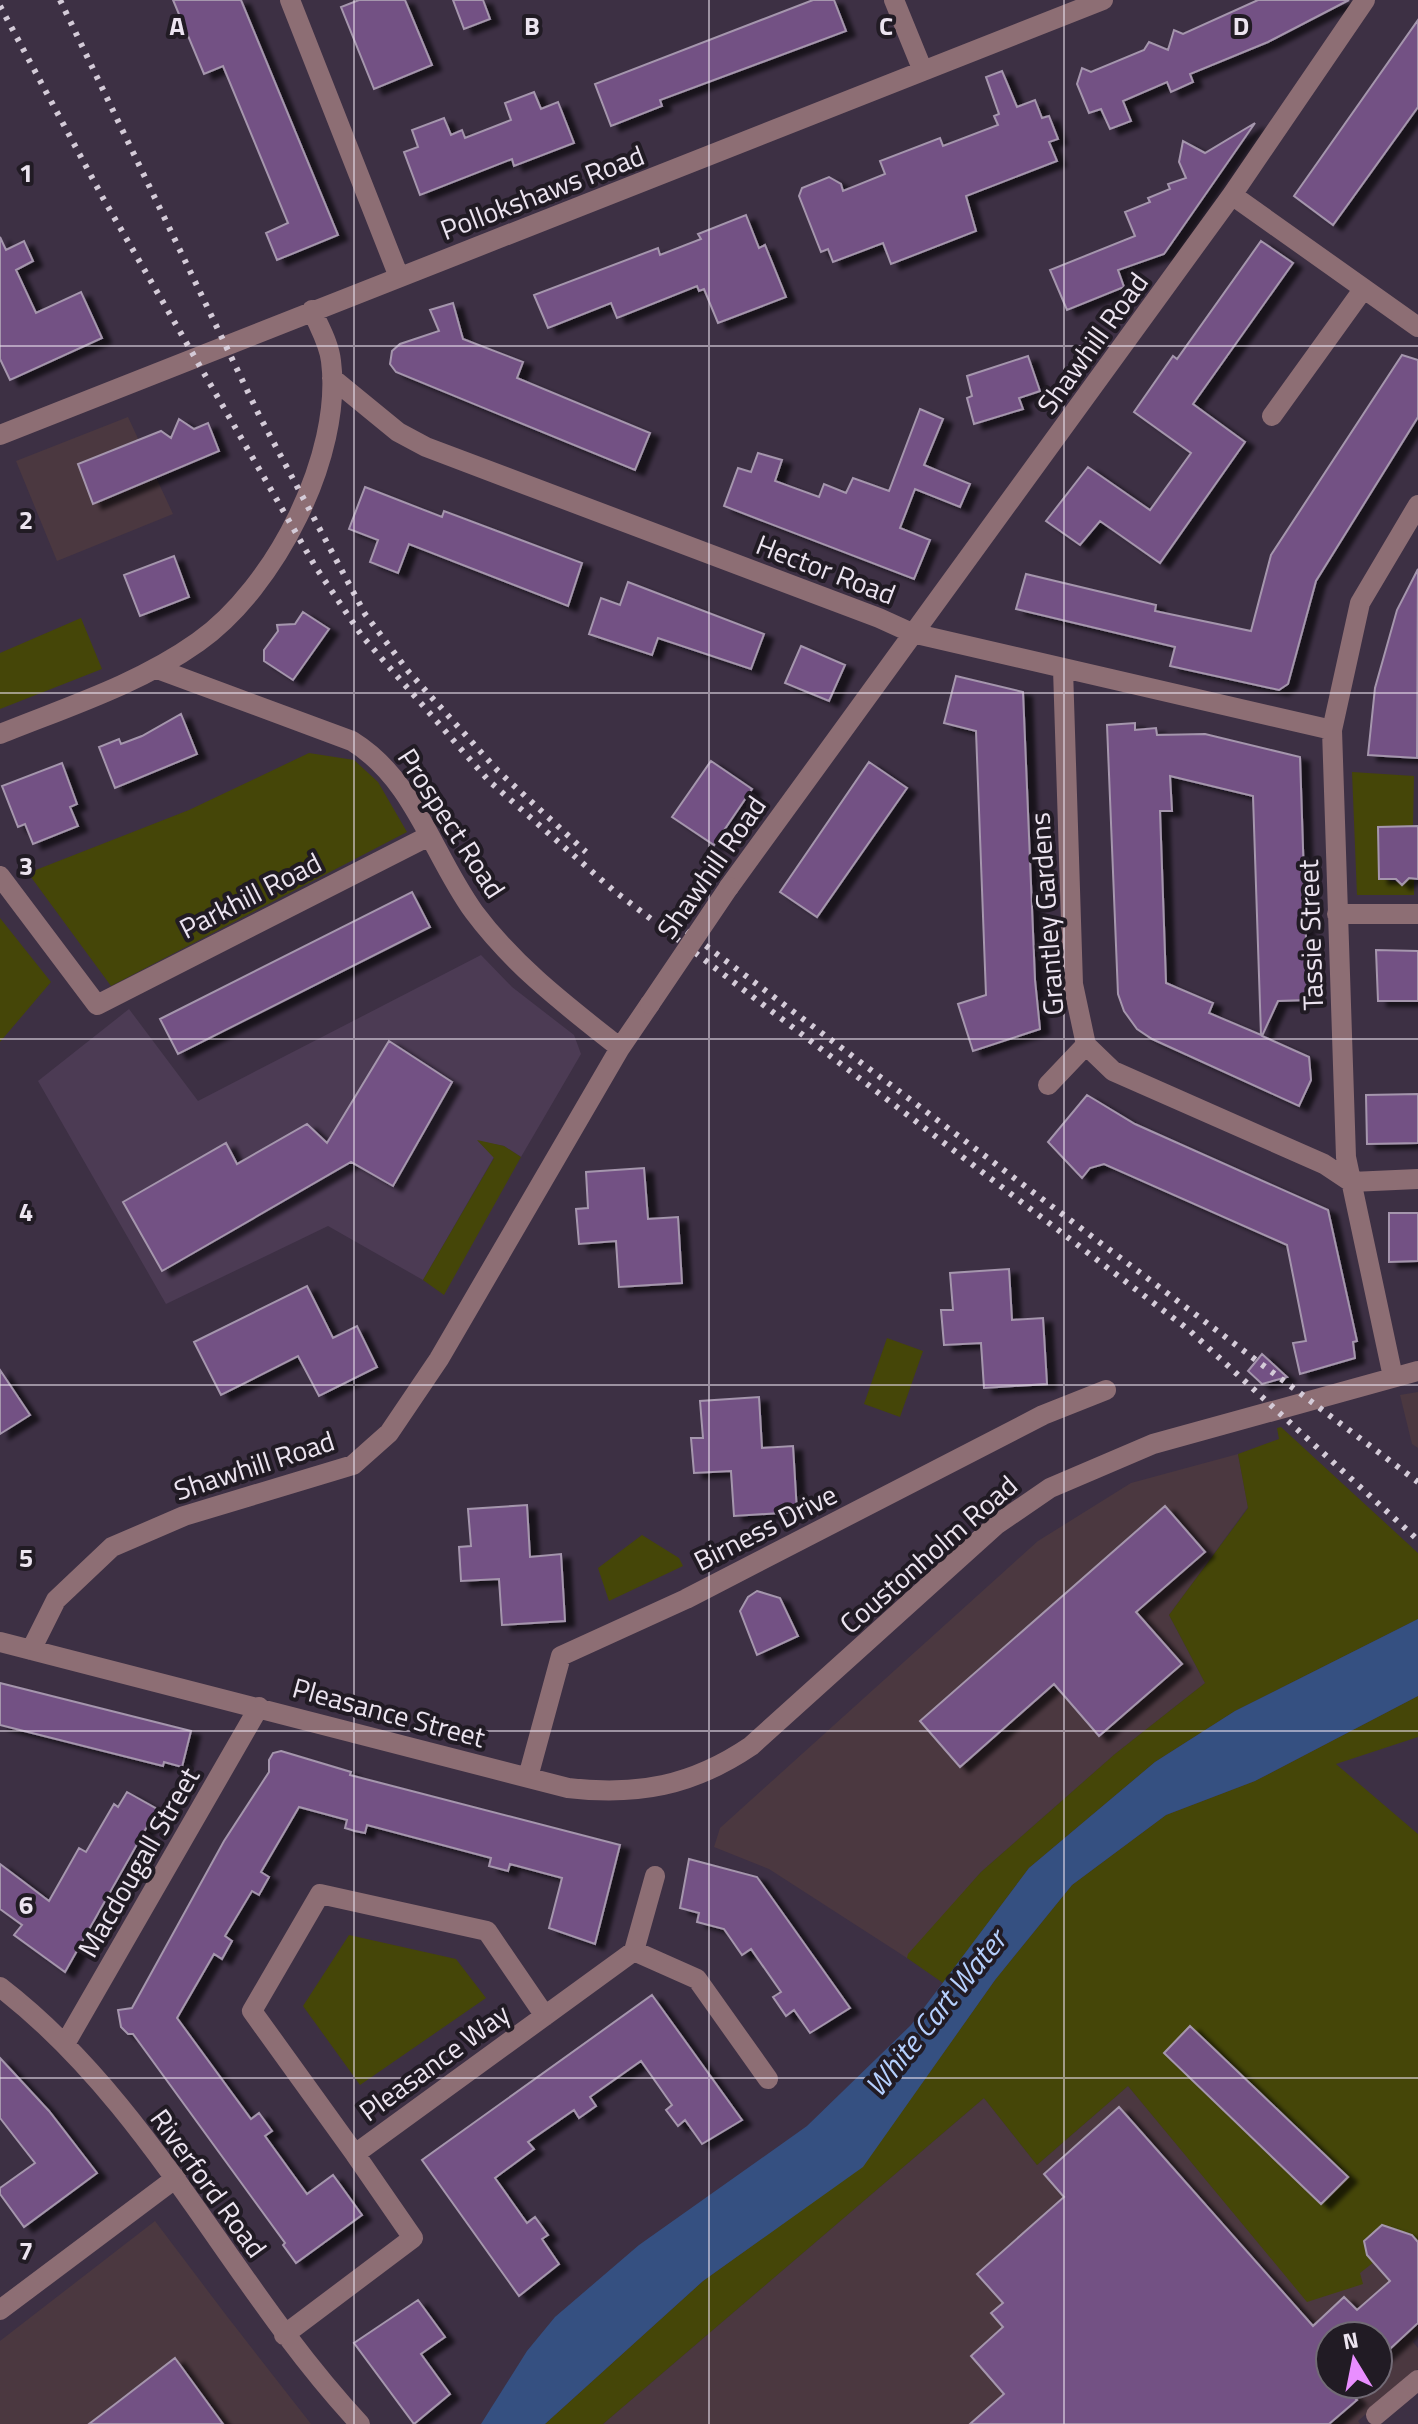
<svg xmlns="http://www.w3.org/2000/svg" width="1418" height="2424" viewBox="0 0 1418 2424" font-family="'Titillium Web',sans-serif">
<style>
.commercial{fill:#4b3840;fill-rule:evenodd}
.built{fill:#4c3b54}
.green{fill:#454608}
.water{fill:#355081}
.building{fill:#735184;stroke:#a596ad;stroke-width:2;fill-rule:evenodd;filter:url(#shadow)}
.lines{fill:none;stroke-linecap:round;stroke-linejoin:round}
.minor{stroke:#8d6e74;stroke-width:20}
.rail{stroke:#d4cbd8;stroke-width:6;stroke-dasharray:4 8;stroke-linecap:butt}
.minor-bridge{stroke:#8d6e74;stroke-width:20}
.grid{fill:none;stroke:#ece4f0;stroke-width:2;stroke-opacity:0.55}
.labels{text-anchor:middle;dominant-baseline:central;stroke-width:8;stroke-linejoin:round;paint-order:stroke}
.street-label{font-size:28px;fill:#ece4f0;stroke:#211b24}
.water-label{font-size:30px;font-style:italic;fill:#b5cffd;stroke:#211b24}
.grid-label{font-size:26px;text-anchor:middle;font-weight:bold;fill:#ece4f0;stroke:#211b24;stroke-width:8;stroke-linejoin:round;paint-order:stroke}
</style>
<defs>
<filter id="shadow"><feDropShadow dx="9" dy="5" stdDeviation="2" flood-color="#0009"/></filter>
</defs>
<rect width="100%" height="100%" fill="#3d3044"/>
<path class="commercial" d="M 128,417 L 173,514 L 57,561 L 16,461 Z
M 1418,1392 L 1418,1448 L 1412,1444 L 1400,1395 Z
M 1238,1454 L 1248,1507 L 1169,1615 L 1205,1683 L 1115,1754 L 981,1872 L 907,1958 L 769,1869 L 714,1847 L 720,1828 L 1038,1541 L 1131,1483 Z
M 1128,2086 L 1307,2301 L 1360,2273 L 1367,2255 L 1364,2241 L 1382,2225 L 1410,2232 L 1418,2242 L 1418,2336 L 1413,2342 L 1418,2348 L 1418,2369 L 1358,2421 L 1360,2424 L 603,2424 L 984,2098 L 1037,2165 ZM 1330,2336 L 1378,2336 L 1378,2384 L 1330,2384 Z
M 155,2221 L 226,2315 L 311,2424 L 0,2424 L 0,2341 Z"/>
<path class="built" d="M 481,955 L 512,987 L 574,1035 L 581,1054 L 521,1157 L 504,1146 L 478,1141 L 494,1157 L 423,1280 L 328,1226 L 166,1304 L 38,1081 L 129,1009 L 198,1101 Z"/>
<path class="green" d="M 81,618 L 102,669 L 0,709 L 0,653 Z
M 309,753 L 354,760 L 378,782 L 407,832 L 111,986 L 28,873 L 189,810 Z
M 1352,772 L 1414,776 L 1413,826 L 1378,827 L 1380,879 L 1399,882 L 1414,879 L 1414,895 L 1357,895 Z
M 0,918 L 51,982 L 0,1042 Z
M 477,1140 L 504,1146 L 521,1157 L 444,1295 L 423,1280 L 494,1158 Z
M 887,1338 L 923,1351 L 900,1417 L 864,1404 Z
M 1281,1427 L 1418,1553 L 1418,1619 L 1235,1711 L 1155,1762 L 1029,1868 L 943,1983 L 907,1958 L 908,1954 L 981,1872 L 1115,1754 L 1205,1683 L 1169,1615 L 1248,1508 L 1238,1454 L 1279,1439 L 1277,1428 Z
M 642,1535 L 679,1558 L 683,1566 L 609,1601 L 598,1568 Z
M 1418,1696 L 1418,1737 L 1336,1764 L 1418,1834 L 1418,2242 L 1410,2233 L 1403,2239 L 1382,2225 L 1364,2241 L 1367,2255 L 1374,2262 L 1360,2273 L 1363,2284 L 1307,2302 L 1128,2086 L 1037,2165 L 984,2098 L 603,2424 L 545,2424 L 703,2281 L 863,2166 L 995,1980 L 1072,1885 L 1166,1815 L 1255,1781 Z
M 349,1935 L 456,1959 L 486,1998 L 360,2085 L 303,2006 Z"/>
<path class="water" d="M 1418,1619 L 1418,1696 L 1255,1781 L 1166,1815 L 1072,1885 L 995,1980 L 863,2167 L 703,2281 L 545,2424 L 481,2424 L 527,2351 L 555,2317 L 639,2245 L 807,2126 L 911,2025 L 1029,1868 L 1155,1762 L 1235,1711 Z"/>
<path class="building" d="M 173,0 L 241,0 L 338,235 L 277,260 L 266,233 L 288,223 L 223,66 L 204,74 Z
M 359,0 L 405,0 L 432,65 L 374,89 L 341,7 Z
M 453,0 L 483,0 L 490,19 L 464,29 Z
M 813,0 L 834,0 L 846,31 L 660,100 L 662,106 L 611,126 L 595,84 Z
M 1258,0 L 1349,0 L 1268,42 L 1190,74 L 1193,82 L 1171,92 L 1167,82 L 1123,101 L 1131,121 L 1110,129 L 1101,109 L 1089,113 L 1077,84 L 1082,68 L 1091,72 L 1144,50 L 1149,42 L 1168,50 L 1174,30 L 1183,34 Z
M 1418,20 L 1418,107 L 1333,225 L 1294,196 Z
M 1002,71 L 1017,107 L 1035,100 L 1042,118 L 1049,116 L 1058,139 L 1049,142 L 1057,161 L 966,196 L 976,231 L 891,264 L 883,243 L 833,262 L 828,249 L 821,252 L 799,196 L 802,188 L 829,177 L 841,184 L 843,191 L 885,174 L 880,161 L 940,138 L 943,146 L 998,125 L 994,116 L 999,114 L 986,77 Z
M 534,92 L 541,109 L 558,102 L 574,143 L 514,166 L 512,159 L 420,195 L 404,152 L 418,147 L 412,130 L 444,118 L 451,135 L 462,130 L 465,138 L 511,120 L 505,103 Z
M 1255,123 L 1164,254 L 1118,270 L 1124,287 L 1067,310 L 1050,270 L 1135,236 L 1125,212 L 1150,202 L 1148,198 L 1170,189 L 1168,184 L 1186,178 L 1179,162 L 1183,141 L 1205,153 Z
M 746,215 L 759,248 L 765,245 L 786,297 L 718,323 L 704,289 L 699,291 L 697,286 L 617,318 L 611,303 L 548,328 L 534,295 L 658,248 L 660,255 L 701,239 L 698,234 Z
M 0,237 L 6,250 L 24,241 L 33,261 L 16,270 L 36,313 L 81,292 L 102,338 L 10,380 L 0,359 Z
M 1261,241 L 1293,263 L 1193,404 L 1245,442 L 1160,563 L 1100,521 L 1080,545 L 1046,521 L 1088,467 L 1150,510 L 1191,453 L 1134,412 L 1173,356 L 1177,359 Z
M 453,303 L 463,339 L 523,362 L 517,378 L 650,433 L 635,470 L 396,372 L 390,364 L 392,351 L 400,344 L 439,331 L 430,310 Z
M 1402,355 L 1418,360 L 1418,417 L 1316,581 L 1288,684 L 1279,690 L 1170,666 L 1175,647 L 1016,609 L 1026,574 L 1156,605 L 1155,611 L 1251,631 L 1271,555 Z
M 1028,356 L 1040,391 L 1019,398 L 1023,409 L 974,424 L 967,398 L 972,396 L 967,376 Z
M 920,409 L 943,419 L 924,465 L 970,484 L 960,507 L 915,489 L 900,528 L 930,540 L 914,579 L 724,506 L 738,468 L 751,472 L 758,453 L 782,460 L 775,481 L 819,497 L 824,484 L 846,493 L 853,478 L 889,491 Z
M 179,419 L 194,429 L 208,423 L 219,451 L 93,504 L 78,464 L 161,431 L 171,438 Z
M 365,487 L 442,517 L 444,511 L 582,563 L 568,606 L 409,544 L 398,573 L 370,562 L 378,540 L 349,529 Z
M 174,556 L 189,597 L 140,616 L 124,575 Z
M 1418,569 L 1417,758 L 1368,755 L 1375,688 L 1397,610 Z
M 628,582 L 764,634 L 751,669 L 658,638 L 652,655 L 589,634 L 601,598 L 620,605 Z
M 303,612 L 329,629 L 293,680 L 264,661 L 264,650 L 278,631 L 277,625 L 295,624 Z
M 801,646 L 845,665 L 829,701 L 785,683 Z
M 956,676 L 1023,692 L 1035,980 L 1040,1029 L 973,1051 L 958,1004 L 986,995 L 976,731 L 944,723 Z
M 181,714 L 197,754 L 115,788 L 99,747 L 119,739 L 121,744 L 142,736 Z
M 1135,723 L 1135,730 L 1156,728 L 1157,735 L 1205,734 L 1300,757 L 1308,1000 L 1278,1001 L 1262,1036 L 1309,1057 L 1311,1080 L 1299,1106 L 1152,1039 L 1137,1029 L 1124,1011 L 1118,994 L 1107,725 ZM 1170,776 L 1253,796 L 1261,1035 L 1209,1013 L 1213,1003 L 1166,983 L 1160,811 L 1172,811 Z
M 711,761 L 752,789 L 714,845 L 672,817 Z
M 869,762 L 907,788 L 817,917 L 780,892 Z
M 62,763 L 77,804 L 70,807 L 78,826 L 33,844 L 25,824 L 18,827 L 2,786 Z
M 1418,826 L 1418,879 L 1409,878 L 1402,885 L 1396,879 L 1379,879 L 1378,827 Z
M 412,892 L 430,927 L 178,1054 L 160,1019 Z
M 1376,950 L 1418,951 L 1418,1001 L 1378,1001 Z
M 389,1041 L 452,1082 L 393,1186 L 351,1162 L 162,1271 L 123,1202 L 226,1143 L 237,1164 L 307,1124 L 327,1143 Z
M 1418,1094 L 1418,1143 L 1367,1144 L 1366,1095 Z
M 1087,1095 L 1135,1124 L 1328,1210 L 1357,1341 L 1353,1342 L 1355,1358 L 1300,1374 L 1293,1343 L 1306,1341 L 1287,1245 L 1104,1164 L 1090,1168 L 1082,1178 L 1048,1142 Z
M 644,1168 L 648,1219 L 678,1217 L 682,1283 L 619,1287 L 616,1241 L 579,1244 L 576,1209 L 588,1208 L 586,1172 Z
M 1389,1213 L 1418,1213 L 1418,1261 L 1389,1262 Z
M 1009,1269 L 1012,1320 L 1043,1318 L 1047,1384 L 984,1388 L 981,1343 L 944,1345 L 941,1310 L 953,1310 L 950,1273 Z
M 307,1286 L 333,1338 L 357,1326 L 377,1367 L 319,1396 L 298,1356 L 221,1395 L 194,1342 Z
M 1262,1354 L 1287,1377 L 1262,1384 L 1248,1371 Z
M 0,1370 L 30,1415 L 0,1434 Z
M 759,1397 L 762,1448 L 793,1446 L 797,1512 L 734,1516 L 731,1471 L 694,1473 L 691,1438 L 703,1438 L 700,1401 Z
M 527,1505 L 530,1557 L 561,1554 L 565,1621 L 502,1625 L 499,1579 L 461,1581 L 459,1547 L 471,1546 L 468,1509 Z
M 1165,1506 L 1205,1552 L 1136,1612 L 1182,1664 L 1099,1736 L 1054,1684 L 960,1767 L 920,1721 Z
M 757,1591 L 780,1598 L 798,1636 L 757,1655 L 740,1611 L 748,1597 Z
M 0,1683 L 191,1731 L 182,1767 L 164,1762 L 163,1766 L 0,1725 Z
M 281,1751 L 351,1772 L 350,1775 L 620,1845 L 595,1944 L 549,1928 L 562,1878 L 510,1864 L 508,1871 L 489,1866 L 491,1858 L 367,1825 L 365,1833 L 355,1831 L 345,1828 L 347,1820 L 299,1807 L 261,1872 L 269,1877 L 259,1895 L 252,1891 L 225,1936 L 232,1941 L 222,1959 L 214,1954 L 177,2018 L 251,2119 L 259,2113 L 272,2131 L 265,2136 L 307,2194 L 333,2175 L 362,2215 L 296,2263 L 283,2245 L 285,2243 L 133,2034 L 128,2034 L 121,2027 L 118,2010 L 132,2008 L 224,1841 L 269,1772 L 269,1760 L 273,1753 Z
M 127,1792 L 157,1809 L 65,1972 L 14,1935 L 22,1925 L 0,1909 L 0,1864 L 49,1901 L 79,1848 L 86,1852 L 114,1804 L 118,1807 Z
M 689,1859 L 757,1877 L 850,2008 L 810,2033 L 794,2010 L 786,2016 L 773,1997 L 781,1992 L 751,1949 L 742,1955 L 724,1929 L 697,1922 L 699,1913 L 680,1908 Z
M 652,1995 L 742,2120 L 702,2144 L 685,2120 L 678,2126 L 666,2110 L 672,2105 L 641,2061 L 590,2097 L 596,2106 L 579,2118 L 574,2110 L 528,2142 L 534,2149 L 495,2178 L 527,2223 L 535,2217 L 548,2235 L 542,2239 L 559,2264 L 519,2296 L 422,2160 Z
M 1190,2026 L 1348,2177 L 1321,2204 L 1164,2053 Z
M 0,2058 L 49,2111 L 97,2173 L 24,2227 L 0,2194 L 0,2188 L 35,2163 L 0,2118 Z
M 1119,2107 L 1313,2326 L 1344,2297 L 1357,2310 L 1390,2281 L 1367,2255 L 1364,2241 L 1382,2225 L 1412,2235 L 1418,2242 L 1418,2323 L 1378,2360 L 1378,2336 L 1330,2336 L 1330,2384 L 1342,2384 L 1357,2400 L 1329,2424 L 970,2424 L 1004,2394 L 971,2356 L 1003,2327 L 991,2313 L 1003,2303 L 977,2274 L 1064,2197 L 1044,2174 Z
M 418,2300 L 445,2337 L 421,2354 L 450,2394 L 414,2424 L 354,2343 Z
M 175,2358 L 223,2424 L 89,2424 L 114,2405 Z"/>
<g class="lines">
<path class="minor" d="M 290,0 L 399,277
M 894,0 L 923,71
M 1232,195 L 1418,327
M 332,378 L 398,432 L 426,447 L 879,618 L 912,633 L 1332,730
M 1272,416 L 1362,291
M 0,435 L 1103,0
M 155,668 L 352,741 C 415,780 432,854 474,912 C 515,967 567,1006 620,1048
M 1063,669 L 1073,984 L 1086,1045 L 1113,1071 L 1324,1164 L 1351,1182 L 1418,1179
M 0,734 C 67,707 139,684 198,642 C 275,588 343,455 331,361 C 329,343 319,327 312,310
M 0,876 L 97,1005 L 429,836
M 729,887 L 1232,195 L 1365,0
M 1337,914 L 1418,914
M 1048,1085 L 1086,1045
M 1393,1377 L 1346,1157 L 1332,730 L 1360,603 L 1418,505
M 0,1642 L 568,1788 C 637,1796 692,1786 751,1746 L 996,1525 L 1050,1488 L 1153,1444 L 1418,1371
M 31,1650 L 56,1600 L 112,1547 L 184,1516 L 353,1465 L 389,1433 L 439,1359 L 620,1048 L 650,1004
M 528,1777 L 561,1656 L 686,1599 L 1043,1415 L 1106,1390
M 634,1951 L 697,1979 L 768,2079
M 0,1987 C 152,2104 231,2286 360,2424
M 65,2044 L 259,1707
M 355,2154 L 252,2011 L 320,1894 L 487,1931 L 545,2016
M 0,2310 L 176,2178
M 284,2335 L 413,2238 L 355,2154 L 634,1951 L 655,1876
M 1376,2415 L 1418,2380"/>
<path class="rail" d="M 60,0 L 259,415 L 365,614 L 408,671 L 498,771 L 586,852
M 0,6 L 103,198 L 315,566 L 362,636 L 489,781 L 613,890 L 1189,1330 L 1418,1540
M 677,924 L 1418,1482"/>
<path class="minor-bridge" d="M 650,1004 L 729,887"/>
</g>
<path class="grid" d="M 354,0 L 354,2424M 709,0 L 709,2424M 1064,0 L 1064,2424M 0,346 L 1418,346M 0,693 L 1418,693M 0,1039 L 1418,1039M 0,1385 L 1418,1385M 0,1731 L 1418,1731M 0,2078 L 1418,2078"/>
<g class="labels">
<g class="street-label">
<text transform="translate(542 192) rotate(-21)">Pollokshaws Road</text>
<text transform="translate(1092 343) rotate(-54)">Shawhill Road</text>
<text transform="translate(826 569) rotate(21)">Hector Road</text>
<text transform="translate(452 823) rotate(57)">Prospect Road</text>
<text transform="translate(711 867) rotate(-55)">Shawhill Road</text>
<text transform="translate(250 895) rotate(-27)">Parkhill Road</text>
<text transform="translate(1046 914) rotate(-94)">Grantley Gardens</text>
<text transform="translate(1310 935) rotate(-92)">Tassie Street</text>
<text transform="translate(254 1465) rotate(-18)">Shawhill Road</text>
<text transform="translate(765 1527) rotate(-27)">Birness Drive</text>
<text transform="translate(928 1554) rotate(-41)">Coustonholm Road</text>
<text transform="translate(389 1712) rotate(15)">Pleasance Street</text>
<text transform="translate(138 1862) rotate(-60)">Macdougall Street</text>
<text transform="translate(434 2062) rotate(-36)">Pleasance Way</text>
<text transform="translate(209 2183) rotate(54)">Riverford Road</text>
</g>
<g class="water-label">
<text transform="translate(935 2013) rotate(-51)">White Cart Water</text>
</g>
</g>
<g class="grid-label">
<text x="177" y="35">A</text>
<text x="532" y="35">B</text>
<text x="886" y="35">C</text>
<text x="1241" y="35">D</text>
<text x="26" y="182">1</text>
<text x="26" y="529">2</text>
<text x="26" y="875">3</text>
<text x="26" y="1221">4</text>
<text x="26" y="1567">5</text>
<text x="26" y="1914">6</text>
<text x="26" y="2260">7</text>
</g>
<g transform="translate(1354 2360) rotate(350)"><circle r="38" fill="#211b24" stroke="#726b76" stroke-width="2"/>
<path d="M0-6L14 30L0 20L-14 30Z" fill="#e98eff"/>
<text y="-12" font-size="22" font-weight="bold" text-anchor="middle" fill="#ece4f0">N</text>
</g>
</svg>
